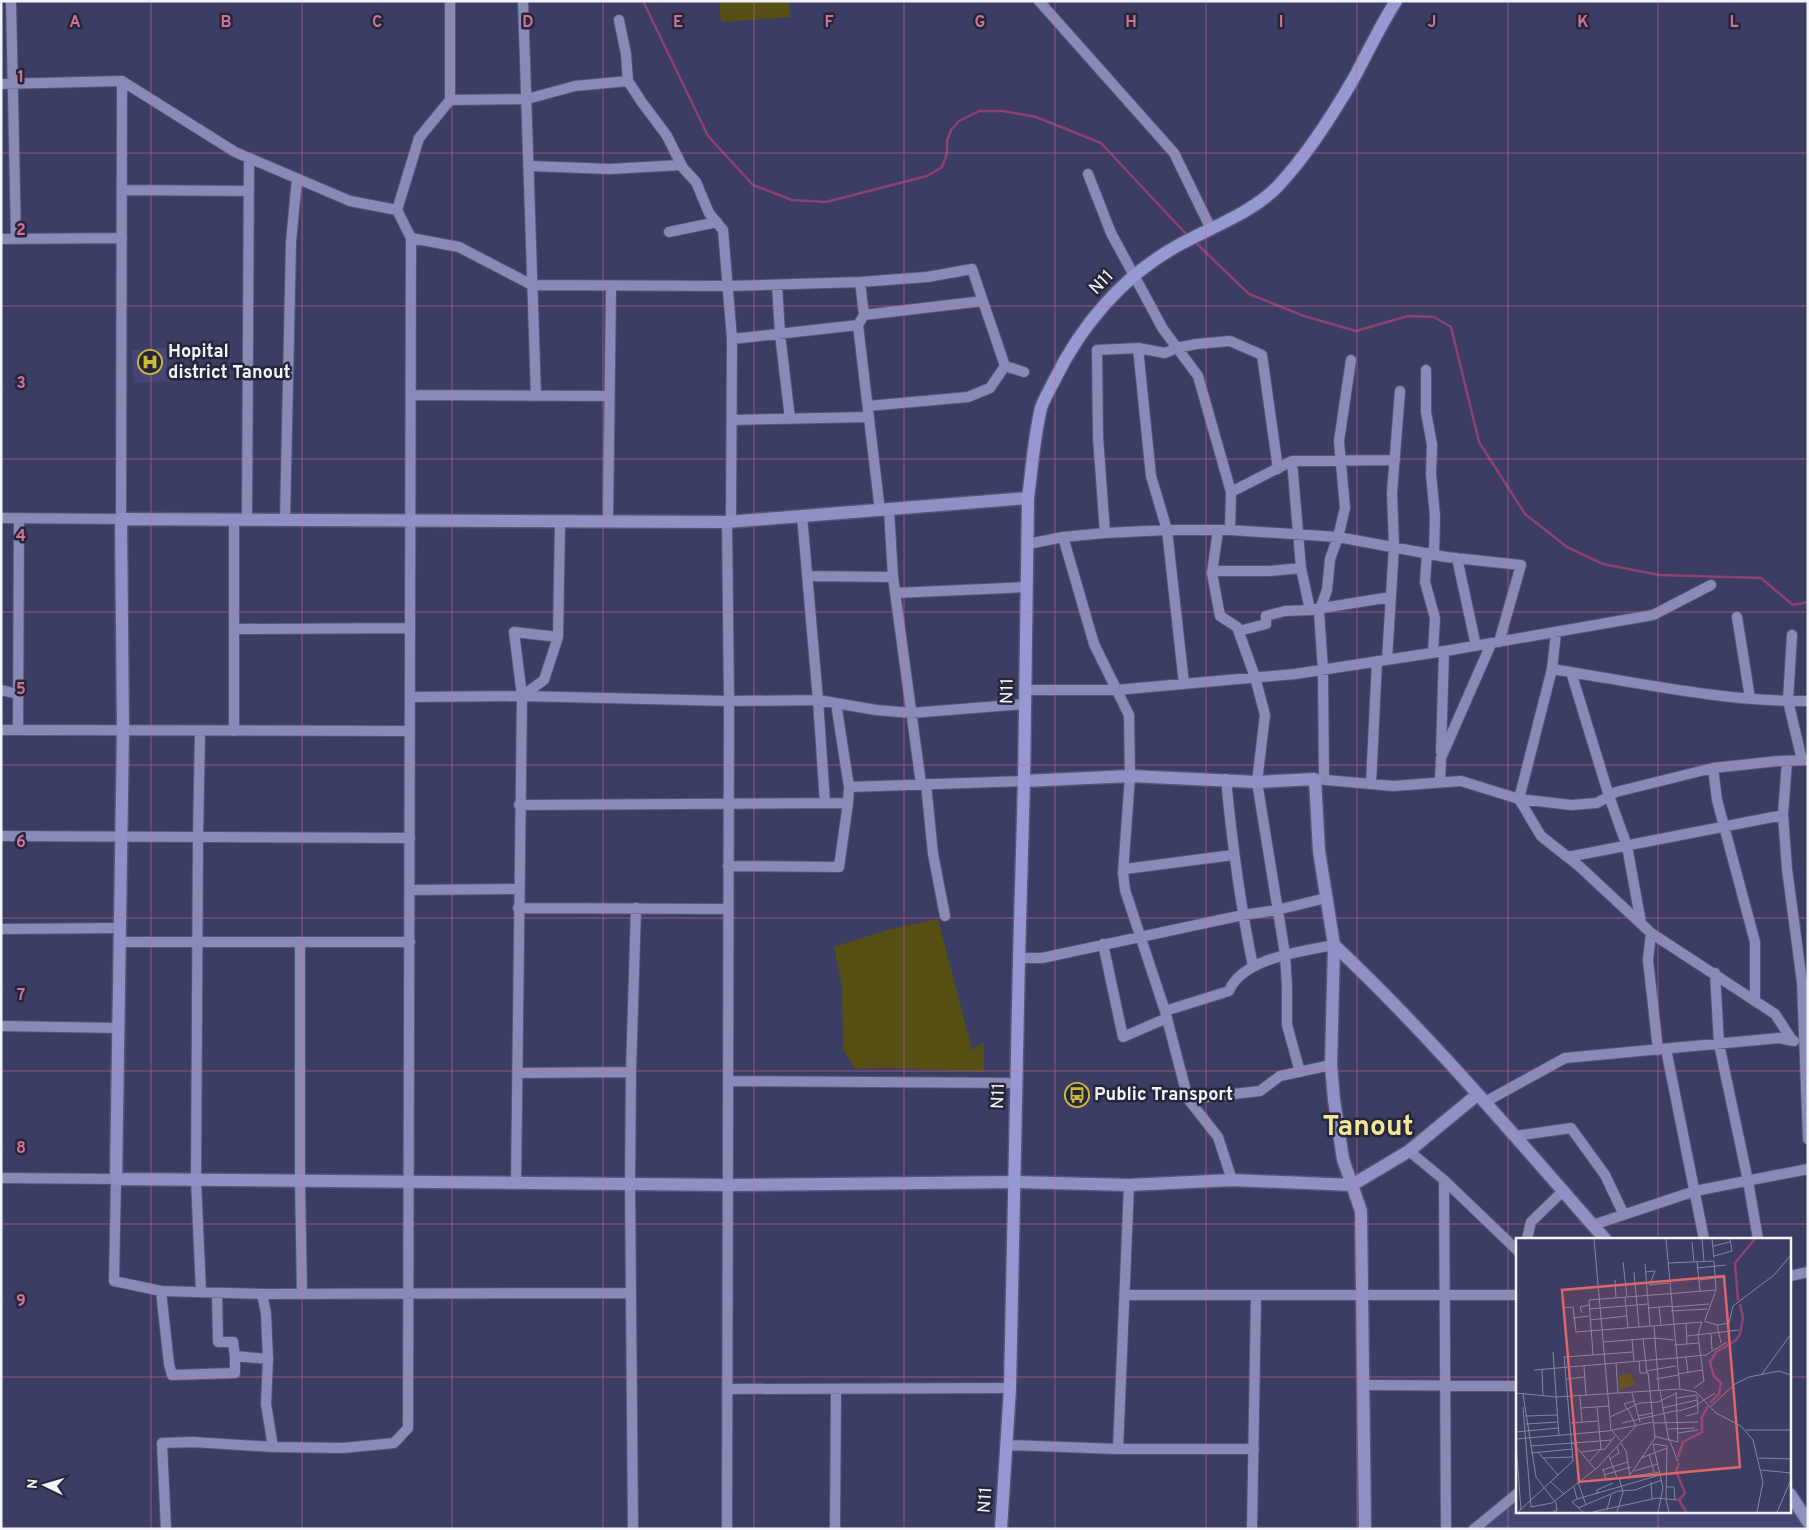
<svg xmlns="http://www.w3.org/2000/svg" width="1809" height="1530" viewBox="0 0 1809 1530" font-family="Overpass,sans-serif">
<style>
.built{fill:#454675}
.green{fill:#575014}
.lines{fill:none;stroke-linecap:round;stroke-linejoin:round}
.stream{stroke:#8d4274;stroke-width:2.5}
.street-casing{stroke:#555574;stroke-width:12}
.secondary-casing{stroke:#555574;stroke-width:15}
.primary-casing{stroke:#555574;stroke-width:15}
.street{stroke:#888bb8;stroke-width:10}
.secondary{stroke:#8f91c5;stroke-width:12}
.primary{stroke:#9598d1;stroke-width:12}
.grid{fill:none;stroke:#d5709c;stroke-width:1;stroke-opacity:0.55}
.labels{text-anchor:middle;dominant-baseline:central;stroke-width:5;stroke-linejoin:round;paint-order:stroke}
.street-label{font-size:18px;fill:#f2f3fd;stroke:#262639}
.poi-label{font-size:18px;font-weight:bold;fill:#f2f3fd;stroke:#262639;text-anchor:start}
.town-label{font-size:28px;font-weight:bold;fill:#f1e798;stroke:#262639}
.inset-river{fill:none;stroke:#8d4274;stroke-width:2.5}
.inset-road{fill:none;stroke:#8586a2;stroke-width:1}
.view{fill:#de6568;fill-opacity:0.15;stroke:#de6568;stroke-width:2.5}
.inset-edge{fill:none;stroke:#f2f3fd;stroke-width:2.5}
.grid-label{font-size:16px;text-anchor:middle;font-weight:bold;fill:#d5709c;stroke:#262639;stroke-width:5;stroke-linejoin:round;paint-order:stroke}
</style>
<rect width="100%" height="100%" fill="#3c3d65"/>
<path class="built" d="M 166,348 L 167,374 L 171,374 L 171,381 L 134,383 L 132,350 Z
M 1518,1493 L 1518,1511 L 1790,1511 L 1790,1494 L 1808,1522 L 1808,1529 L 1475,1529 Z"/>
<path class="green" d="M 719,1 L 789,1 L 790,17 L 721,22 Z
M 938,919 L 972,1050 L 984,1042 L 984,1072 L 888,1068 L 855,1069 L 843,1049 L 842,986 L 834,947 L 887,930 Z"/>
<g class="lines">
<path class="stream" d="M 643,1 L 708,136 L 753,185 L 792,200 L 826,202 L 927,176 L 942,167 L 947,153 L 947,141 L 951,130 L 959,121 L 979,111 L 1003,111 L 1036,117 L 1101,143 L 1187,235
M 1195,242 L 1249,294 L 1304,316 L 1356,331 L 1408,316 L 1434,317 L 1451,327 L 1479,442 L 1525,514 L 1567,547 L 1603,564 L 1659,575 L 1761,578 L 1793,605 L 1808,602"/>
<defs>
<path id="street" d="M 11,1 L 16,239
M 450,1 L 450,100
M 523,1 L 536,396
M 1039,1 L 1174,153 L 1211,229
M 619,20 L 626,54 L 628,81 L 641,101 L 667,136 L 683,168 L 696,182 L 709,213 L 723,230 L 732,339 L 731,521
M 1,84 L 122,81 L 235,152 L 350,201 L 397,210
M 529,166 L 610,169 L 681,165
M 1088,174 L 1111,233 L 1163,329 L 1198,376 L 1231,492 L 1230,530
M 122,190 L 249,191
M 669,232 L 717,222
M 411,238 L 397,210 L 419,138 L 450,100 L 527,99 L 575,86 L 628,81
M 1,239 L 122,238
M 860,282 L 864,315 L 858,325 L 880,511
M 777,285 L 780,334 L 790,419
M 864,315 L 983,301
M 732,339 L 858,325
M 1138,348 L 1151,476 L 1167,530 L 1184,684
M 1426,370 L 1426,412 L 1432,445 L 1431,474 L 1435,516 L 1434,554
M 411,395 L 609,396
M 868,406 L 968,397 L 990,388 L 1005,366
M 732,420 L 869,417
M 1292,461 L 1301,568 L 1310,610
M 1231,492 L 1292,461 L 1395,460
M 889,510 L 893,577 L 921,784
M 802,516 L 818,700 L 825,803
M 1,518 L 121,519 L 122,81
M 247,519 L 249,158
M 285,520 L 291,242 L 297,179
M 608,521 L 611,286
M 1218,530 L 1212,573 L 1220,616 L 1237,627 L 1255,677 L 1265,715 L 1257,782 L 1285,954 L 1287,987 L 1287,1025 L 1300,1072
M 1105,533 L 1098,437 L 1097,350 L 1138,348 L 1165,353 L 1177,348 L 1196,344 L 1230,341 L 1262,355 L 1278,469
M 1063,537 L 1094,644 L 1129,715 L 1130,776 L 1123,873 L 1125,890 L 1165,1011 L 1188,1099 L 1218,1137 L 1232,1180
M 1028,544 L 1063,537 L 1105,533 L 1167,530 L 1230,530 L 1338,537 L 1446,557 L 1521,565 L 1499,642
M 1427,553 L 1425,582 L 1435,618 L 1433,653
M 1457,558 L 1476,646
M 1213,571 L 1269,571 L 1301,568
M 807,576 L 893,577
M 895,593 L 1027,587
M 1737,617 L 1750,698
M 234,629 L 410,628
M 1239,631 L 1266,624 L 1266,616 L 1285,611 L 1310,610 L 1391,597
M 1792,635 L 1788,701 L 1802,760
M 1387,660 L 1394,546 L 1392,493 L 1400,391
M 1552,669 L 1556,633
M 1571,672 L 1609,796 L 1627,846 L 1641,923
M 1,690 L 18,694
M 1025,690 L 1116,690 L 1295,674 L 1451,650 L 1653,615 L 1711,585
M 522,696 L 514,632 L 558,637
M 411,697 L 522,696 L 729,701 L 818,700 L 876,710 L 911,713 L 1025,704
M 1808,701 C 1725,702 1634,682 1552,669 L 1519,799 L 1571,805 L 1597,803 L 1616,792 L 1713,768 L 1778,761 L 1808,760
M 1,730 L 410,731
M 18,730 L 19,519
M 200,731 L 198,838 L 196,1180 L 201,1292
M 234,731 L 234,519
M 1441,752 L 1444,651
M 1787,761 L 1783,815 L 1787,869 L 1802,982 L 1808,1139
M 1713,768 L 1717,800 L 1755,942 L 1755,1000
M 1226,779 C 1232,842 1240,904 1253,966
M 1315,779 L 1393,786 L 1461,781 L 1519,799 L 1541,836 L 1579,866 L 1651,933 L 1775,1014 L 1792,1040
M 1324,780 L 1323,670 L 1319,612 L 1327,590 L 1330,559 L 1338,537 L 1345,508 L 1339,441 L 1351,360
M 1440,782 L 1441,758 L 1491,644
M 926,784 L 933,854 L 945,916
M 1371,784 L 1377,661
M 849,787 L 1024,781
M 519,805 L 848,803
M 1,836 L 410,838
M 1568,857 L 1783,815
M 728,866 L 839,867 L 848,803 L 849,787 L 836,703
M 1125,869 L 1233,855
M 410,890 L 519,889
M 518,908 L 728,909
M 1,929 L 119,928
M 1651,933 L 1648,960 L 1658,1050
M 119,942 L 410,942
M 300,942 L 300,1181 L 302,1294
M 1103,944 L 1123,1037 L 1167,1018
M 1019,958 L 1042,958 L 1243,915 L 1277,910 L 1326,898
M 1715,973 L 1719,1044 L 1748,1181 L 1758,1239
M 1165,1011 L 1229,991 C 1242,958 1303,951 1334,945
M 1,1026 L 118,1028
M 1666,1049 L 1704,1239
M 517,1073 L 631,1072
M 728,1081 L 1017,1083
M 1188,1099 L 1260,1091 L 1280,1076 L 1331,1065
M 1485,1102 L 1565,1058 L 1779,1038 L 1794,1041
M 1515,1136 L 1571,1128 L 1605,1175 L 1624,1215
M 1409,1151 L 1444,1180 L 1518,1251
M 1,1178 L 116,1179 L 114,1281 L 161,1291 L 262,1294 L 631,1293
M 1444,1180 L 1446,1529
M 516,1183 L 522,696 L 544,680 L 558,637 L 560,521
M 1593,1225 L 1695,1191 L 1808,1169
M 1527,1239 L 1531,1222 L 1563,1191
M 1790,1276 L 1808,1272
M 161,1291 L 169,1364 L 172,1375 L 235,1373 L 235,1356
M 217,1293 L 218,1342 L 233,1342 L 235,1356 L 268,1359
M 262,1294 L 266,1313 L 268,1359 L 266,1404 L 273,1447
M 1125,1295 L 1518,1295
M 1364,1385 L 1518,1386
M 728,1389 L 1010,1388
M 1007,1445 L 1118,1449 L 1254,1449
M 1118,1449 L 1129,1185
M 166,1529 L 162,1443 L 193,1442 L 273,1447 L 343,1448 L 394,1443 L 408,1428 L 411,238 L 459,247 L 532,285 L 727,286 L 860,282 L 927,277 L 972,269 L 1005,366 L 1024,372
M 633,1529 L 630,1183 L 631,1072 L 636,908
M 727,1529 L 729,701 L 727,522
M 835,1529 L 836,1389
M 1252,1529 L 1256,1295
M 1474,1529 L 1518,1493"/>
<path id="secondary" d="M 1028,498 L 727,522 L 121,519 L 123,730 L 116,1179 L 729,1185 L 1014,1182 L 1129,1185 L 1232,1180 L 1352,1185 L 1409,1151 L 1478,1094
M 1024,781 L 1130,776 L 1257,782 L 1315,779 L 1319,851 L 1334,945 L 1331,1065 L 1334,1100 L 1343,1159 L 1361,1211 L 1365,1529
M 1334,945 C 1431,1036 1517,1139 1605,1239
M 1790,1494 L 1808,1522"/>
<path id="primary" d="M 1001,1529 L 1010,1388 L 1019,958 L 1024,781 L 1028,498 C 1032,468 1034,437 1041,408 C 1044,399 1050,389 1054,381 C 1081,325 1123,276 1177,246 C 1211,227 1251,214 1278,186 C 1308,154 1332,116 1354,78 C 1368,52 1380,26 1396,1"/>
</defs>
<use href="#street" class="street-casing"/>
<use href="#secondary" class="secondary-casing"/>
<use href="#primary" class="primary-casing"/>
<use href="#street" class="street"/>
<use href="#secondary" class="secondary"/>
<use href="#primary" class="primary"/>
</g>
<path class="grid" d="M 151,1 L 151,1529M 302,1 L 302,1529M 452,1 L 452,1529M 603,1 L 603,1529M 754,1 L 754,1529M 904,1 L 904,1529M 1055,1 L 1055,1529M 1206,1 L 1206,1529M 1357,1 L 1357,1529M 1508,1 L 1508,1529M 1658,1 L 1658,1239M 1,153 L 1808,153M 1,306 L 1808,306M 1,459 L 1808,459M 1,612 L 1808,612M 1,765 L 1808,765M 1,918 L 1808,918M 1,1071 L 1808,1071M 1,1224 L 1808,1224M 1,1377 L 1518,1377M 1790,1377 L 1808,1377M 1658,1511 L 1658,1529"/>
<defs>
<symbol id="hospital-ring" viewBox="-11 -11 22 22"><circle r="9.5" fill="#262639" stroke="#caba3a" stroke-width="1.5"/><path d="M-5-5h3v3.5h4V-5h3V5h-3V1.5h-4V5h-3Z" fill="#caba3a"/></symbol>
<symbol id="bus-ring" viewBox="-11 -11 22 22"><circle r="9.5" fill="#262639" stroke="#caba3a" stroke-width="1.5"/><path d="M-5-6H5V4H4V6H2V4H-2V6H-4V4H-5ZM-3.5-4V0h7V-4ZM-3.5 1.2v1.5H-2V1.2ZM2 1.2v1.5H3.5V1.2Z" fill="#caba3a"/></symbol>
</defs>
<g fill-rule="evenodd">
<use href="#hospital-ring" x="136" y="348" width="28" height="28"/>
<use href="#bus-ring" x="1063" y="1081" width="28" height="28"/>
</g>
<g class="labels">
<g class="street-label">
<text transform="translate(1102 283) rotate(-46)">N11</text>
<text transform="translate(1008 691) rotate(-89)">N11</text>
<text transform="translate(999 1096) rotate(-88)">N11</text>
<text transform="translate(986 1500) rotate(-86)">N11</text>
</g>
<g class="poi-label">
<text x="168" y="352">Hopital<tspan x="168" dy="21">district Tanout</tspan></text>
<text x="1094" y="1095">Public Transport</text>
</g>
<g class="town-label">
<text x="1368" y="1128">Tanout</text>
</g>
</g>
<g transform="translate(1516 1238)">
<rect width="275" height="275" fill="#3c3d65"/>
<path d="M 115,135 L 119,146 L 103,152 L 103,138 Z" fill="#575014"/>
<path class="inset-river" d="M 222,62 L 219,25 L 239,1M 194,165 L 203,156 L 205,145 L 198,138 L 194,124 L 200,114 L 220,102 L 224,96 L 227,80 L 224,66M 162,219 L 167,204 L 186,194 L 186,179 L 192,168M 163,225 L 160,233 L 169,255 L 163,262 L 170,274"/>
<path class="inset-road" d="M 78,1 L 95,192 L 106,204M 150,1 L 164,151M 186,1 L 188,23M 196,1 L 198,20M 176,4 L 178,24M 197,8 L 214,4M 198,18 L 216,13 L 214,1M 181,23 L 184,53M 107,24 L 111,59M 152,25 L 198,23 L 200,52 L 189,82M 129,26 L 134,88M 181,30 L 210,27M 118,34 L 123,89M 129,34 L 139,33 L 134,46M 99,42 L 100,60M 183,42 L 208,39M 133,47 L 153,45M 109,59 L 112,90M 143,69 L 145,87M 155,69 L 193,66M 46,70 L 57,69 L 60,94 L 186,84 L 182,97 L 188,143 L 178,150M 133,70 L 155,68M 73,71 L 132,66M 155,73 L 191,71M 66,75 L 64,69 L 73,67M 57,80 L 73,78M 74,82 L 111,78M 188,83 L 201,87 L 205,105M 170,85 L 171,106M 201,87 L 213,85 L 217,68 L 258,37 L 275,17M 138,88 L 143,153M 195,96 L 196,112M 171,98 L 223,92M 127,100 L 131,135M 116,101 L 118,123M 87,104 L 139,100 L 158,102M 158,107 L 183,105M 37,114 L 43,198M 77,117 L 73,62 L 200,52M 49,119 L 117,114M 170,119 L 172,134M 159,120 L 190,117 L 211,104M 123,123 L 124,135 L 132,135M 100,125 L 102,155M 68,128 L 70,158M 26,131 L 27,158M 18,132 L 159,120M 130,133 L 160,128M 162,136 L 186,132M 246,136 L 275,96M 51,141 L 68,139M 140,141 L 162,137M 144,153 L 152,198 L 162,224M 0,155 L 40,159 L 164,151 L 180,154 L 200,175 L 225,188 L 237,202 L 247,244 L 241,274M 116,155 L 124,184M 7,156 L 20,239 L 40,265 L 41,272 L 37,274M 64,158 L 66,184M 161,160 L 181,157 L 182,175 L 170,178M 195,168 L 219,146 L 233,139 L 263,133 L 275,137M 7,169 L 15,269 L 36,265 L 81,230 L 120,188 L 112,171M 65,170 L 93,168M 146,170 L 181,162M 111,171 L 108,166 L 118,163M 163,173 L 179,168 L 199,155M 9,178 L 41,177M 122,178 L 137,175M 94,179 L 124,165 L 142,164 L 161,155M 55,185 L 82,183M 106,185 L 163,172M 137,185 L 182,184M 10,186 L 42,184M 151,191 L 179,190M 230,192 L 275,192M 0,194 L 42,190M 162,195 L 182,192M 138,198 L 153,202M 0,201 L 92,193 L 137,184M 154,202 L 162,204 L 160,154M 57,205 L 96,202M 57,205 L 79,231M 105,205 L 110,213 L 114,239M 0,206 L 5,272M 14,208 L 57,205M 22,214 L 42,237M 65,214 L 89,211 L 99,198M 15,215 L 57,211M 133,216 L 138,234M 93,218 L 101,240M 27,220 L 57,219M 125,220 L 151,210M 243,220 L 275,221M 94,221 L 103,215 L 101,209M 74,223 L 85,211 L 81,169M 87,231 L 90,242 L 144,234M 86,232 L 112,224M 245,232 L 275,235M 118,233 L 142,226M 88,237 L 115,229M 114,237 L 139,200 L 132,135M 35,244 L 48,256M 62,244 L 70,267M 135,244 L 136,261M 58,249 L 61,261 L 56,264 L 67,274M 151,249 L 158,249 L 159,262M 81,256 L 81,252 L 97,245M 61,261 L 144,237M 62,270 L 102,253 L 119,252 L 146,242M 91,272 L 95,257M 2,274 L 57,223 L 48,118M 77,274 L 141,260 L 161,262M 101,274 L 107,254 L 103,240M 142,274 L 147,250 L 137,206 L 151,208 L 150,262 L 153,274M 261,274 L 275,242"/>
<path class="view" d="M 208,38 L 224,229 L 63,244 L 46,52 Z"/>
<rect width="275" height="275" class="inset-edge"/>
</g>
<g class="grid-label">
<text x="75" y="27">A</text>
<text x="226" y="27">B</text>
<text x="377" y="27">C</text>
<text x="528" y="27">D</text>
<text x="678" y="27">E</text>
<text x="829" y="27">F</text>
<text x="980" y="27">G</text>
<text x="1131" y="27">H</text>
<text x="1281" y="27">I</text>
<text x="1432" y="27">J</text>
<text x="1583" y="27">K</text>
<text x="1734" y="27">L</text>
<text x="21" y="82">1</text>
<text x="21" y="235">2</text>
<text x="21" y="388">3</text>
<text x="21" y="541">4</text>
<text x="21" y="694">5</text>
<text x="21" y="847">6</text>
<text x="21" y="1000">7</text>
<text x="21" y="1153">8</text>
<text x="21" y="1306">9</text>
</g>
<rect width="1809" height="1530" fill="none" stroke="#f2f3fd" stroke-width="5"/>
<g transform="translate(45 1485) rotate(275)" stroke="#262639" stroke-width="4" paint-order="stroke">
<path d="M0-4L9 19L0 12L-9 19Z" fill="#f2f3fd"/>
<text y="-8" font-size="14" font-weight="bold" text-anchor="middle" fill="#f2f3fd">N</text>
</g>
</svg>
